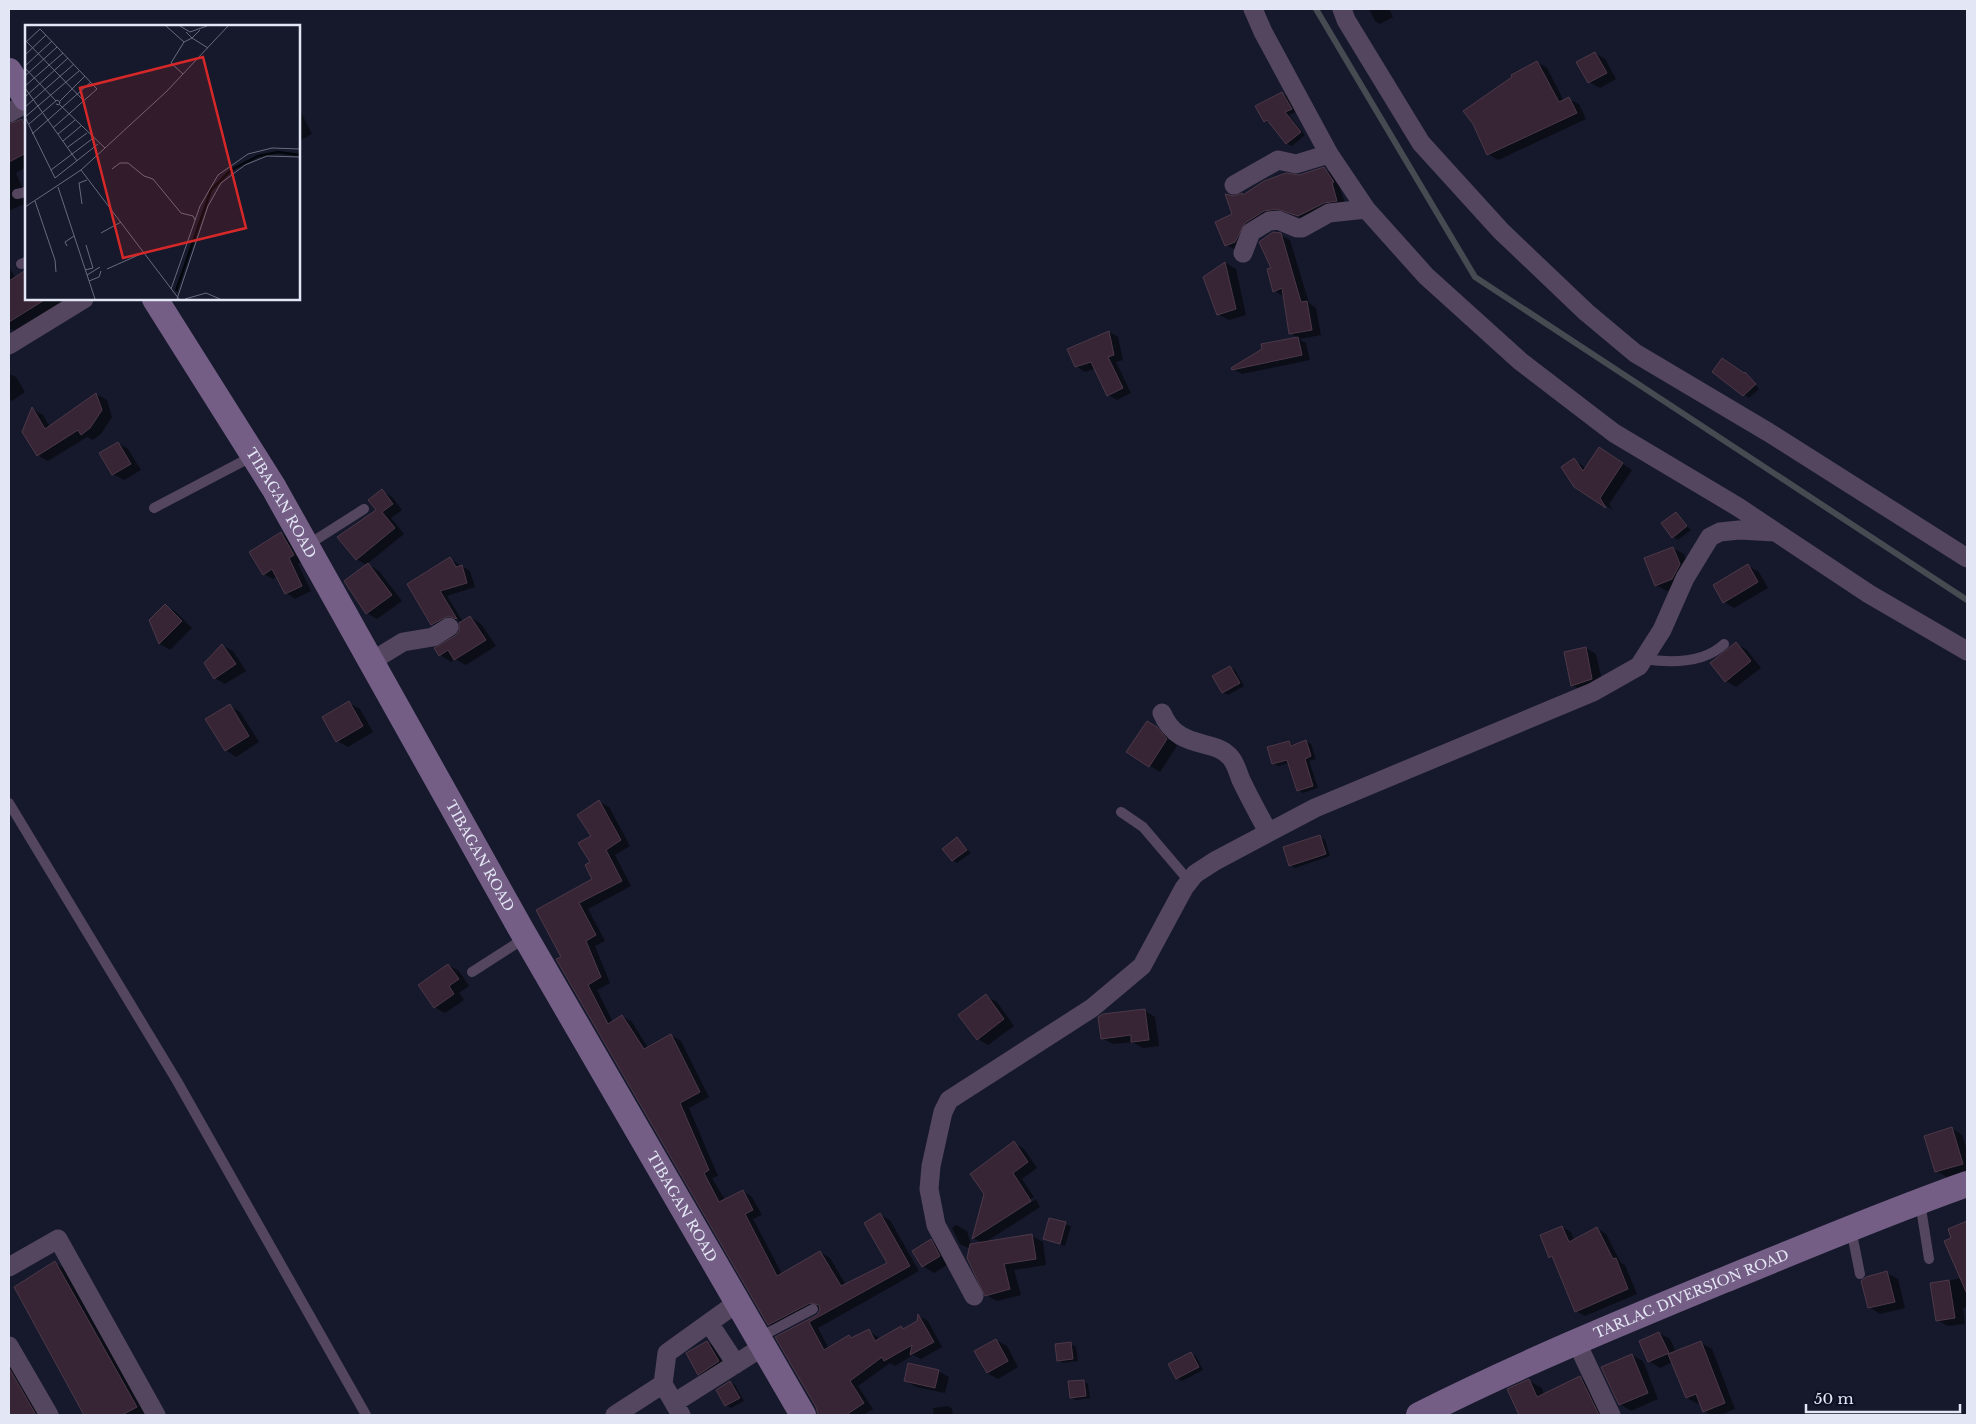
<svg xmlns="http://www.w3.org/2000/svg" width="1976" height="1424" viewBox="0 0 1976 1424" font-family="'Libre Baskerville',serif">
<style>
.shadow{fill:#0007}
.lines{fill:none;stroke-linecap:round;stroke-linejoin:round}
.stream{stroke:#454b51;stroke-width:6}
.building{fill:#372434;stroke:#4c3949}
.lane{stroke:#54465e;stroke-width:10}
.street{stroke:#54465e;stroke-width:19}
.secondary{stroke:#745e85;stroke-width:26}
.labels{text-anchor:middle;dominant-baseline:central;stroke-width:4.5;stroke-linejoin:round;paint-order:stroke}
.street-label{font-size:14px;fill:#e3e6f4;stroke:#0d1022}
.inset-river{fill:none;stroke:#01080b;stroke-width:2.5}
.inset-road{fill:none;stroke:#686b7c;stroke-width:1}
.view{fill:#d62828;fill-opacity:0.15;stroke:#d62828;stroke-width:2.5}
.inset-edge{fill:none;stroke:#e3e6f4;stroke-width:2.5}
</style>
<rect width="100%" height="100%" fill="#16192c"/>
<path class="shadow" d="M 1369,9 L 1389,9 L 1393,17 L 1380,24 L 1375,21 Z
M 1595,53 L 1605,59 L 1616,79 L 1600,88 L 1589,82 Z
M 1537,62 L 1547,68 L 1564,101 L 1569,99 L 1579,104 L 1586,119 L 1498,160 L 1488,154 Z
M 1282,93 L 1287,96 L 1296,112 L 1289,115 L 1305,135 L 1292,146 L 1287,144 L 1271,123 L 1265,121 Z
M 299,108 L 312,134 L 299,141 Z
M 9,119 L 12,124 L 21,120 L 26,123 L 26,167 L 16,173 L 26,196 L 24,204 L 9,211 Z
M 1324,169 L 1333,174 L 1342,187 L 1340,188 L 1346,206 L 1308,220 L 1287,213 L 1273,216 L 1236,250 L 1226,245 L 1234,215 L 1234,197 Z
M 1280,235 L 1290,240 L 1309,303 L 1316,308 L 1321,335 L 1299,339 L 1306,343 L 1310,360 L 1242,374 L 1233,369 L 1263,350 L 1262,345 L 1298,338 L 1290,333 L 1285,297 L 1275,291 L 1272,269 Z
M 1226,263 L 1236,269 L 1246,315 L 1229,320 L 1218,314 L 1204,277 Z
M 9,268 L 16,278 L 26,271 L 26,299 L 73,299 L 18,333 L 9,328 Z
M 1109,332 L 1118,337 L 1123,360 L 1116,362 L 1131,393 L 1117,400 L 1108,395 L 1094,369 L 1085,372 L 1076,366 L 1068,349 Z
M 1713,372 L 1745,374 L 1759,389 L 1749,398 Z
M 9,374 L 16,377 L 25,392 L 12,401 L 9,399 Z
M 96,394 L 107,400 L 112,417 L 101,434 L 93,440 L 87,437 L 48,461 L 37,455 L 33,409 L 43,415 L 50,427 Z
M 118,443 L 128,449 L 141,470 L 124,480 L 113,474 Z
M 1609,455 L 1632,470 L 1609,504 L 1613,510 L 1575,486 L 1574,460 L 1586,468 Z
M 382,491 L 392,497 L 402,510 L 391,518 L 404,534 L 367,564 L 379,571 L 402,601 L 377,619 L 367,613 L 367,565 L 356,559 L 378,510 Z
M 1676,513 L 1691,530 L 1678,540 L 1673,537 Z
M 281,533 L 290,538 L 303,561 L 298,564 L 311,591 L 295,599 L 286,593 L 278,576 L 273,579 L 264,574 Z
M 1673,548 L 1684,554 L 1690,571 L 1683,584 L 1667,591 L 1656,585 Z
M 450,559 L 470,571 L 475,587 L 447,596 L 463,622 L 457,620 L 440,629 L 432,624 L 408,584 Z
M 1748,566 L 1759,572 L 1768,588 L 1734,608 L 1724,602 Z
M 165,606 L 176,612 L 192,628 L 170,650 L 160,644 L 151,621 Z
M 470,617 L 481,624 L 496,646 L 466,665 L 455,659 L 451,662 L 440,655 L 436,649 L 456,637 Z
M 1736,644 L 1747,650 L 1761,668 L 1736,687 L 1726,681 Z
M 222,645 L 233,651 L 246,671 L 225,684 L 215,678 Z
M 1586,648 L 1596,654 L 1603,685 L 1583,691 L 1572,685 Z
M 1230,667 L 1235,670 L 1244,686 L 1228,695 L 1223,692 Z
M 349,703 L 360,709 L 373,732 L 348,747 L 337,741 Z
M 230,706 L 240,712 L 259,742 L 236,757 L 226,750 Z
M 1148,722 L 1168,735 L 1177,746 L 1160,772 L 1128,752 Z
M 1306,741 L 1311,744 L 1316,759 L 1309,761 L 1318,788 L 1303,793 L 1298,790 L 1289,763 L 1278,766 L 1273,763 L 1289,742 L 1294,745 Z
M 599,802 L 609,807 L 630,846 L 615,855 L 631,886 L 588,909 L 605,941 L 595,946 L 610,983 L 597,990 L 613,1022 L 622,1016 L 632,1022 L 648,1048 L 671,1035 L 681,1041 L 709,1097 L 689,1108 L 718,1176 L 712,1178 L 725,1200 L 743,1191 L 752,1197 L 762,1215 L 753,1219 L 782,1274 L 820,1252 L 830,1258 L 846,1285 L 888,1263 L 880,1215 L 890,1220 L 919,1271 L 818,1328 L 829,1349 L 849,1337 L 852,1338 L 869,1331 L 880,1339 L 901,1327 L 905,1329 L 918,1322 L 919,1316 L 928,1321 L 942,1347 L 921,1359 L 913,1355 L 895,1366 L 890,1363 L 858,1386 L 873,1409 L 863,1415 L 818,1415 L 817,1407 L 777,1337 L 818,1316 L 820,1308 L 779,1330 L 769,1324 L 537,910 L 593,880 L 593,836 Z
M 1320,837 L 1325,840 L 1330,856 L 1295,868 L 1290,865 Z
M 957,838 L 971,853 L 957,863 L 953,860 Z
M 448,965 L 459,971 L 469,986 L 459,993 L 464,1000 L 445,1013 L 434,1007 Z
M 986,996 L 997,1002 L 1014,1026 L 988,1045 L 978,1039 Z
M 1145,1011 L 1155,1017 L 1159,1046 L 1143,1048 L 1133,1042 L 1113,1044 L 1102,1038 Z
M 1952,1128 L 1962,1135 L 1967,1150 L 1967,1171 L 1947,1177 L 1936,1171 Z
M 1014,1143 L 1024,1149 L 1037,1168 L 1022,1179 L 1034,1197 L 986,1228 L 986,1231 L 1036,1199 L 1040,1207 L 984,1243 L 1032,1236 L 1043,1242 L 1046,1265 L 1014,1270 L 1021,1295 L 997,1301 L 986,1295 L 970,1249 L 960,1244 L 952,1228 L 956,1225 L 967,1231 L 971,1245 L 982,1243 L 973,1238 Z
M 1050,1219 L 1071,1226 L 1065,1246 L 1045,1239 Z
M 1967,1222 L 1967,1307 L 1963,1308 L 1965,1324 L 1948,1326 L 1937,1320 L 1931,1284 L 1962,1278 L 1949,1230 Z
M 1562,1227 L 1571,1232 L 1574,1240 L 1597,1228 L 1606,1234 L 1621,1263 L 1625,1265 L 1637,1294 L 1585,1316 L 1576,1311 L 1555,1260 L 1550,1257 Z
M 931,1241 L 942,1247 L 950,1263 L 934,1273 L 923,1266 L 914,1251 Z
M 55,1263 L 65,1269 L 147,1413 L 145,1415 L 86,1415 L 15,1287 Z
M 1887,1273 L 1898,1279 L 1905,1308 L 1880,1314 L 1869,1307 Z
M 1659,1333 L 1670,1339 L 1676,1352 L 1701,1343 L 1712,1349 L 1735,1409 L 1721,1415 L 1711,1415 L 1704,1411 L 1701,1403 L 1698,1404 L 1687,1398 L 1673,1362 L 1660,1368 L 1649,1361 Z
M 996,1340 L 1007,1346 L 1018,1367 L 998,1379 L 987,1373 Z
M 707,1342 L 718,1348 L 729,1367 L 709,1380 L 699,1374 Z
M 1071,1344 L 1076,1347 L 1078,1361 L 1063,1363 L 1059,1360 Z
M 9,1351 L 43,1415 L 9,1415 Z
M 1191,1354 L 1196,1356 L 1203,1370 L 1182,1381 L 1177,1378 Z
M 1632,1355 L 1643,1361 L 1658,1399 L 1631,1411 L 1620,1404 Z
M 938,1371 L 949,1377 L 945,1393 L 916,1387 L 906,1381 Z
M 1580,1378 L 1593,1385 L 1607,1415 L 1520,1415 L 1509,1390 L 1529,1381 L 1542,1388 L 1544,1394 Z
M 1083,1381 L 1088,1384 L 1090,1398 L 1076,1400 L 1071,1397 Z
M 730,1382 L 735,1385 L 744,1401 L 731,1408 L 726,1405 Z
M 948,1406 L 952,1409 L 953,1415 L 934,1415 L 933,1408 Z"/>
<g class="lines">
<path class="stream" d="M 1316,9 L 1475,277 L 1967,600"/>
</g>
<path class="building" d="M 1595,52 L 1607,73 L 1588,83 L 1576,62 Z
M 1537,61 L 1559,102 L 1569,97 L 1577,113 L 1487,155 L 1473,124 L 1463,111 L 1512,77 L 1511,75 Z
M 1282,92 L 1292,109 L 1285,112 L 1301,132 L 1286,144 L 1267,120 L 1264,122 L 1255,106 Z
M 22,119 L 26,128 L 26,153 L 9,162 L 9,124 Z
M 1324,167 L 1334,182 L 1332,183 L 1337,201 L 1324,203 L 1298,216 L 1277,209 L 1264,211 L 1245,223 L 1235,242 L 1225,246 L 1215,222 L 1232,214 L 1225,194 L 1234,196 L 1242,193 L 1243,195 L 1264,181 L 1286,173 L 1299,175 Z
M 1273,232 L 1281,233 L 1301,302 L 1307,301 L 1312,330 L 1289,334 L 1282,288 L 1273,292 L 1267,269 L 1271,268 L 1259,242 Z
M 1225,262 L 1236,309 L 1217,315 L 1203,277 Z
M 26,270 L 26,299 L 46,299 L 9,322 L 9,281 Z
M 1109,331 L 1114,355 L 1108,357 L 1123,388 L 1107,396 L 1091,362 L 1075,367 L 1067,349 Z
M 1298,337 L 1302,355 L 1232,370 L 1231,368 L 1262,349 L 1261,344 Z
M 1722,358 L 1744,373 L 1745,372 L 1756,384 L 1743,396 L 1712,372 Z
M 96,393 L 102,410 L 90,428 L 81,435 L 78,430 L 37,456 L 22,432 L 32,407 L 45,429 Z
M 118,442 L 131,464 L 112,475 L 99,453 Z
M 1599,447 L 1623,463 L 1600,498 L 1606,508 L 1574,487 L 1561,467 L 1574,458 L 1583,471 Z
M 382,489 L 393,504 L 382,512 L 395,528 L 356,560 L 337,537 L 376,510 L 368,500 Z
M 1676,512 L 1687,526 L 1672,538 L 1661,523 Z
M 281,532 L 294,555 L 289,558 L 302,586 L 285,594 L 272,569 L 263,575 L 249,552 Z
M 1673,547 L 1680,564 L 1672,579 L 1655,586 L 1644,558 Z
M 450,557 L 456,567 L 462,565 L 467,583 L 440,591 L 457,619 L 448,616 L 431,625 L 407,584 Z
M 368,563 L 392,595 L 366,614 L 344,581 Z
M 1748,564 L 1758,582 L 1723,603 L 1713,585 Z
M 165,604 L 182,621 L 159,644 L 149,620 Z
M 470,616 L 486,640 L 454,660 L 448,650 L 439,656 L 434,648 L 455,636 L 459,632 L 459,623 Z
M 1736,642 L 1751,661 L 1725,682 L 1710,663 Z
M 222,644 L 236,664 L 214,679 L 204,663 Z
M 1586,647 L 1592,679 L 1571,686 L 1564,652 Z
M 1230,666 L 1240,683 L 1222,693 L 1212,676 Z
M 349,701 L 363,726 L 336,742 L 322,717 Z
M 230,704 L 249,736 L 225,751 L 205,719 Z
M 1147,721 L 1157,727 L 1167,739 L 1149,767 L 1126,752 Z
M 1306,740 L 1311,756 L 1305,759 L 1313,786 L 1297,791 L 1287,760 L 1272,764 L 1267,747 L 1289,741 L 1291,746 Z
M 599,800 L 621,840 L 606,850 L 622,881 L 579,903 L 596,935 L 586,941 L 601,977 L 588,985 L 608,1024 L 622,1015 L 644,1049 L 671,1034 L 700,1092 L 680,1103 L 709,1170 L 704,1173 L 719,1202 L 743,1190 L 753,1210 L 745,1214 L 777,1276 L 820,1251 L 841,1286 L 887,1263 L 864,1223 L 880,1213 L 910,1266 L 809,1322 L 824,1350 L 849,1335 L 851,1338 L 869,1329 L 875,1341 L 901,1326 L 903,1329 L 917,1321 L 918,1314 L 934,1342 L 910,1355 L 912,1345 L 884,1361 L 882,1357 L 850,1381 L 864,1403 L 846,1415 L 818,1415 L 816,1407 L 775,1337 L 817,1315 L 820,1310 L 819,1305 L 810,1303 L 768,1325 L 556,959 L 561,957 L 536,910 L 592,879 L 585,865 L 590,862 L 578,843 L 591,836 L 577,815 Z
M 1320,835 L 1326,854 L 1289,866 L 1283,847 Z
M 957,837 L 967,850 L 952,861 L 942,849 Z
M 448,964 L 459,979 L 449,986 L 454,994 L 434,1008 L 418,985 Z
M 986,994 L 1004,1019 L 977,1040 L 958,1015 Z
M 1145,1009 L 1149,1040 L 1131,1042 L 1131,1035 L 1101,1039 L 1098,1017 L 1103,1014 Z
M 1952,1127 L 1963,1164 L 1935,1172 L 1924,1136 Z
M 1014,1141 L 1028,1162 L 1013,1173 L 1031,1201 L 972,1239 L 984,1194 L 970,1174 Z
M 1049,1218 L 1066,1222 L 1060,1244 L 1043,1239 Z
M 1967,1221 L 1967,1294 L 1944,1241 L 1951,1238 L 1948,1229 Z
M 1562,1226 L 1569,1242 L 1597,1227 L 1613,1259 L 1616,1258 L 1628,1289 L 1575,1312 L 1552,1256 L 1549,1258 L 1540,1235 Z
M 1032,1234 L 1036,1259 L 1004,1264 L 1010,1289 L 985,1296 L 967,1258 L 970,1244 Z
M 931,1239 L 940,1256 L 922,1267 L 912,1251 Z
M 55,1261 L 137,1407 L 122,1415 L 84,1415 L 14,1287 Z
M 1887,1271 L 1895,1302 L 1868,1308 L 1861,1281 L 1866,1277 Z
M 1949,1280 L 1955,1318 L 1936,1321 L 1930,1283 Z
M 1659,1332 L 1669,1353 L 1648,1362 L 1639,1341 Z
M 996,1339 L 1008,1361 L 987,1373 L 974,1351 Z
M 707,1341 L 719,1361 L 698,1375 L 686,1353 Z
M 1701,1341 L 1725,1403 L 1703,1412 L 1696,1394 L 1686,1398 L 1668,1354 Z
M 1071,1342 L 1073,1359 L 1057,1361 L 1055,1344 Z
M 1191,1352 L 1199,1367 L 1176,1379 L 1168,1364 Z
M 1632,1354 L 1648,1393 L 1619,1405 L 1601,1367 Z
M 908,1363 L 939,1370 L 935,1388 L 904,1381 Z
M 9,1368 L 36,1415 L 9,1415 Z
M 1580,1376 L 1599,1415 L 1519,1415 L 1507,1389 L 1529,1379 L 1537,1397 Z
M 1084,1380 L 1086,1396 L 1070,1398 L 1068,1381 Z
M 730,1381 L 740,1398 L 725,1406 L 716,1390 Z"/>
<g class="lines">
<path class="lane" d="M 17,194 L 26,192
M 21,264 L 26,262
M 154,508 L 253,456
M 306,546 L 364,509
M 1644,659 C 1671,663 1704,663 1724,644
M 9,803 L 177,1081 L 366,1415
M 1121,812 L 1143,827 L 1189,881
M 472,972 L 525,938
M 1920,1202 L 1929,1259
M 1851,1229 L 1860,1274
M 760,1337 L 813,1309"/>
<path class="street" d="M 1253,9 L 1263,32 L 1329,154 L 1366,209 L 1426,276 L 1520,361 L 1614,433 L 1738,507 L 1869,594 L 1967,651
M 1342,9 L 1346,20 L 1421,143 L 1501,231 L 1586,312 L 1635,353 L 1768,432 L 1967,558
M 9,113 L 26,103
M 1234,185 L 1278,160 L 1296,164 L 1329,154
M 1243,253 L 1251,232 L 1269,221 L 1278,220 L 1297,228 L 1302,228 L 1329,213 L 1366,209
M 9,345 L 84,299
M 372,661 L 403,642 L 433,637 L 449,627
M 1162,713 C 1178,752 1215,737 1231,758 C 1236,764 1238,773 1241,780 C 1249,797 1259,815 1268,832
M 9,1267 L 58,1239 L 156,1415
M 974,1296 L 936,1225 L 929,1189 L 931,1166 L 943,1112 L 949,1100 L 1092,1008 L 1142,966 L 1184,888 L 1195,874 L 1215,861 L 1315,808 L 1593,692 L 1639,666 L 1662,630 L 1685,578 L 1710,537 L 1720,532 L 1739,530 L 1775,532
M 709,1323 L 736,1364
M 1577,1343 L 1611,1415
M 9,1346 L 49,1415
M 674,1403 L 764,1346
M 615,1415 L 663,1384
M 681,1415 L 663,1384 L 667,1353 L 738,1302"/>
<g class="secondary">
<path d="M 9,71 L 26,98"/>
<path id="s1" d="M 155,299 L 274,488 L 522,931 L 803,1415"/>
<path id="s2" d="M 1419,1415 C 1518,1365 1622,1322 1724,1280 C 1805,1247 1885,1213 1967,1184"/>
</g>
</g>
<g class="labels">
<g class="street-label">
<text stroke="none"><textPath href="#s1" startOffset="240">TIBAGAN ROAD</textPath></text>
<text stroke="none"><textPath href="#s1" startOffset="645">TIBAGAN ROAD</textPath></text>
<text stroke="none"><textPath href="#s1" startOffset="1050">TIBAGAN ROAD</textPath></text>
<text stroke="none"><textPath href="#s2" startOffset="298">TARLAC DIVERSION ROAD</textPath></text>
</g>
</g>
<g transform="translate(25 25)">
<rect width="275" height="275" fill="#16192c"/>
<path class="inset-river" d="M 151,266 L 186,165 L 206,145 L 233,131 L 253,127 L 275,130"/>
<path class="inset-road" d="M 141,1 L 159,17 L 146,38 L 158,49M 155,1 L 165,7 L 182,1M 161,7 L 167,13 L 175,5M 2,17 L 59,76M 159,17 L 167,13 L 183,23M 0,18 L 15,4 L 72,64 L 28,103M 0,30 L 21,10M 0,41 L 27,16M 0,43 L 31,76M 0,51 L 32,22M 0,61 L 38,28M 0,63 L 52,136M 0,72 L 43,33M 35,76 L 60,51M 35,80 L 80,123M 0,82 L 49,39M 0,92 L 30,153 L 73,119M 0,92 L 54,46M 4,99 L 32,75 L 35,77 L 34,80 L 31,79M 7,109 L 66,57M 33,109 L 50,95M 38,116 L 56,101M 43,122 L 62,108M 87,144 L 95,138 L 103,138 L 119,151 L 128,154 L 156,188 L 168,191 L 170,195M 26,145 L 67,114M 33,162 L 70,274M 10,176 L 30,235 L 31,247M 57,179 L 54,158 L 62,155M 0,182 L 56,145M 76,208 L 96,197M 42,221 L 40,217 L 49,211M 82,244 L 118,228M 60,245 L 68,243 L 61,220M 62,250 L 75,242M 64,256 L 74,252 L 76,246M 146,264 L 175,181 L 193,150 L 223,129 L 247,123 L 275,124M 152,274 L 183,181 L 196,158 L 220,140 L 242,131 L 275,132M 154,274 L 56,145 L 142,66 L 203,1M 160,274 L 181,268 L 195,274"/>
<path class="view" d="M 178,32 L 221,203 L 98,233 L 55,63 Z"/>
<rect width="275" height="275" class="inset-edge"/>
</g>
<rect width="1976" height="1424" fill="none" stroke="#e3e6f4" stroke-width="20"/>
<path d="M1806 1404v8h154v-8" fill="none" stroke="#e3e6f4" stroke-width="2.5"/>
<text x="1814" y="1404" font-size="15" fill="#e3e6f4" stroke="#0d1022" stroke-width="4" paint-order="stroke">50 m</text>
</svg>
